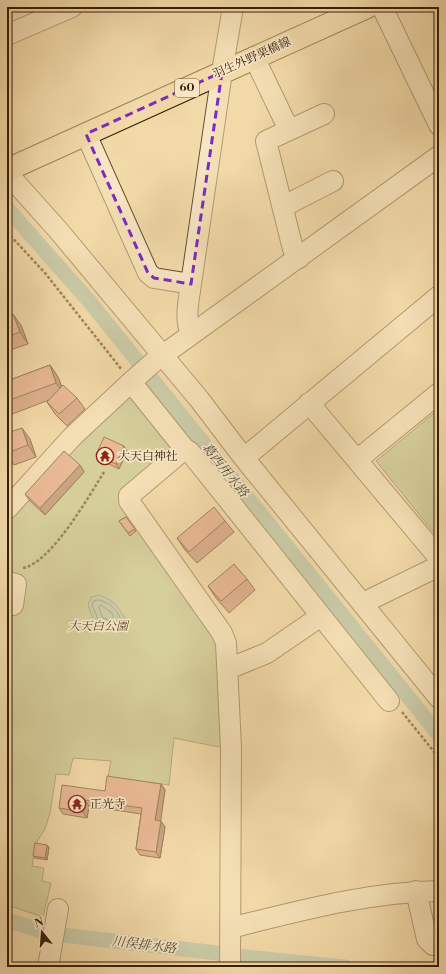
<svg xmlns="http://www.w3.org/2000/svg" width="446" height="974" viewBox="0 0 446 974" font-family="'Libre Bodoni','Noto Serif JP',serif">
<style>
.green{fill:#b4c08c;stroke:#766f48}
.water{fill:#9bbaa8;stroke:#737c66}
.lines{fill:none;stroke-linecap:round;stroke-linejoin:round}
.shore{stroke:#6a6c56;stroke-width:1}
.canal{stroke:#9bbaa8;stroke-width:15}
.minor-casing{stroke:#664d2d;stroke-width:22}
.major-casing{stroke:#381e04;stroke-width:24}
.path{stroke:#381e04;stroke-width:2.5;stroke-dasharray:3 2;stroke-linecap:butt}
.minor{stroke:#f7e6c6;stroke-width:20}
.major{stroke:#f2d9a8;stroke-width:22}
.wall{fill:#c07e6c;stroke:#381e04}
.shaded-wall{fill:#9c6758;stroke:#381e04}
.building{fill:#df937e;stroke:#381e04}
.marked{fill:none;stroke:#7b2cbf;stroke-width:3;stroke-dasharray:8 5;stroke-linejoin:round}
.labels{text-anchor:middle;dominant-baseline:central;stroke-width:3.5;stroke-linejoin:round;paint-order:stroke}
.shield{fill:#f7e6c6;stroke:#715a3e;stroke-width:1}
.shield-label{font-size:11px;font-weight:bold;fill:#381e04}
.street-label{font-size:12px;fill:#381e04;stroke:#f7e6c6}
.poi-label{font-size:12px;fill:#381e04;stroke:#f7e6c6;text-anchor:start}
.park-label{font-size:12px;font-style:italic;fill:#5d4f2d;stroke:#f7e6c6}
.water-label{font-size:13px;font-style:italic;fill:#564d35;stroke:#f7e6c6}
</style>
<rect width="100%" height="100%" fill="#f2d9a8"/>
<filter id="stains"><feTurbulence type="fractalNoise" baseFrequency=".005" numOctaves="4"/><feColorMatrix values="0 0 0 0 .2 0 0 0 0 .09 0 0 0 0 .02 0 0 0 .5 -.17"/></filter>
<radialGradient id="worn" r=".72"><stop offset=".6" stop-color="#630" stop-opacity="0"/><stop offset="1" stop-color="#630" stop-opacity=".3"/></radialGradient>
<path class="green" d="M 126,392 L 177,446 L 124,496 L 222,645 L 224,748 L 174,738 L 169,785 L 108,777 L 111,761 L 73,758 L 69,775 L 56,774 L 50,813 L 45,829 L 36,843 L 32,866 L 44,868 L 42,881 L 51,883 L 43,917 L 7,905 L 7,516 Z
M 439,409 L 439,539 L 376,461 Z"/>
<path class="water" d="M 99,595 C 114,600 120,608 126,621 L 122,628 L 108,630 L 95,624 L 88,605 L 91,597 Z"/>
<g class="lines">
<path class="shore" d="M 99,600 C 111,603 116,609 121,620 L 119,624 L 108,626 L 99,621 L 92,605 L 94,601 Z
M 101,605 L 112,613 L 114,620 L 109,620 L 103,618 L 99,608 Z"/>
<path class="canal" d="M 7,208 L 89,301 L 439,735
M 7,920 L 48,933
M 62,935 L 226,954
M 236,956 L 345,967"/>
<defs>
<path id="minor" d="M 382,7 L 439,125
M 7,35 L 72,7
M 254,57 L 289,130
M 86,134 L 148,273 L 154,278 L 191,284
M 7,173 L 58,230 L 199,399 L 244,458 L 439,698
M 282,205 L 290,203 L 333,181
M 299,258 L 293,249 L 266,141 L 324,114
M 191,334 C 184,318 189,300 191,284 L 222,72 L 233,7
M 131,382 L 184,448 L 190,452 L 389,701
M 309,403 L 439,558
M 184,448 L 181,452 L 129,496 L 129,501 L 222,633 L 226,643 L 231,748 L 230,967
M 244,458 L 439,296
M 357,460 L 439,393
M 7,509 L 72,437 L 131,382 L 156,360 L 439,156
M 7,582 L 16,584 L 13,605
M 363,603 L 439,566
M 228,669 L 267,653 L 321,616
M 416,891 L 427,939 L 433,945 L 439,944
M 230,928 C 299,911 368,892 439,891
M 48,967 L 58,909"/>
<path id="major" d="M 7,170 L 367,7"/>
</defs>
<use href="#minor" class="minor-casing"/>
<use href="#major" class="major-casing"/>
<path class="path" d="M 7,232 L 45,273 L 122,370
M 23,568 C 51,563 89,496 104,472
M 402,712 L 439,758"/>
<use href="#minor" class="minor"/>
<use href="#major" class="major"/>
</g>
<path class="wall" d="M 7,316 L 21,325 L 28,344 L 7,351 Z
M 50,365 L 58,377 L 62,387 L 77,398 L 85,409 L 67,426 L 55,414 L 47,402 L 49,400 L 7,416 L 7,381 Z
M 7,433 L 30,439 L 36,457 L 14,465 L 7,456 Z
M 127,451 L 119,469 L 99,459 L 96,455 Z
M 80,465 L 84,472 L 45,515 L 30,501 L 25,494 Z
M 126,517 L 136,531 L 130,536 L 119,521 Z
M 225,521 L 234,532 L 197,563 L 185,550 L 177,538 Z
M 247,579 L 255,590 L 229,613 L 216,598 L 208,586 Z
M 161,784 L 165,790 L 160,821 L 165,827 L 160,858 L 140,855 L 136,849 L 141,814 L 89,806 L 87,818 L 63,814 L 59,808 L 105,791 Z
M 49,847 L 47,860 L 35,858 L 33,856 Z"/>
<path class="shaded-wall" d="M 13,314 L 21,325 L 28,344 L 20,332 Z
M 50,365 L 58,377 L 64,394 L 56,383 Z
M 22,428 L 30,439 L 36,457 L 28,445 Z
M 124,446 L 127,451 L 119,469 L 116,464 Z
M 80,465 L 84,472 L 45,515 L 40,508 Z
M 161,784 L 165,790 L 160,826 L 155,820 Z
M 85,800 L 89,806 L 87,818 L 83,812 Z
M 161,821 L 165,827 L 160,858 L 156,852 Z
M 47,845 L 49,847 L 47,860 L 45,858 Z"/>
<path class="building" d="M 13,314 L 20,332 L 7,337 L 7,316 Z
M 50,365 L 56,383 L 7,401 L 7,381 Z
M 63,385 L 77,398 L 59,414 L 47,402 Z
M 22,428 L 28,445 L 7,453 L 7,433 Z
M 104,437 L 124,446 L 116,464 L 96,455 Z
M 64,451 L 80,465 L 40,508 L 25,494 Z
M 214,507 L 225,521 L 189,552 L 177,538 Z
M 126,517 L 135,529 L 128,533 L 119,521 Z
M 234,564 L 247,579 L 221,601 L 208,586 Z
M 107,776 L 161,784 L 155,820 L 161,821 L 156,852 L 136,849 L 142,808 L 85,800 L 83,812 L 59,808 L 62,785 L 105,791 Z
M 35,843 L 47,845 L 45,858 L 33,856 Z"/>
<path d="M0 0H446V974H0ZM 222,72 L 191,284 L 154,278 L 148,273 L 86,134 Z" fill="#f2d9a8" fill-opacity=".55" fill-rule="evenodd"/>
<path class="marked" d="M 222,72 L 191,284 L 154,278 L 148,273 L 86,134 Z"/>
<defs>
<symbol id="temple-ring" viewBox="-11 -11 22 22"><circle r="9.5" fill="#f7e6c6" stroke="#8f2418" stroke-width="1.5"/><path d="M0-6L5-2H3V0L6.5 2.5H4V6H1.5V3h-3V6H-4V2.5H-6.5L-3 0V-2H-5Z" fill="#8f2418"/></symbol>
</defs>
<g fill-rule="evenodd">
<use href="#temple-ring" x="95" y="446" width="20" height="20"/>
<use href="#temple-ring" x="67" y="794" width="20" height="20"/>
</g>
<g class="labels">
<rect class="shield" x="175" y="79" width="24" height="18" rx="3"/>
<g class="shield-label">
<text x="187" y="88">60</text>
</g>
<g class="street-label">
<text transform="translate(252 58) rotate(-24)">羽生外野栗橋線</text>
</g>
<g class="poi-label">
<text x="118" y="456">大天白神社</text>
<text x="90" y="804">正光寺</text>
</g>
<g class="park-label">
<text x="98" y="626">大天白公園</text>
</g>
<g class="water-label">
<text transform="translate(225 470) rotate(51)">葛西用水路</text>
<text transform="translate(144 945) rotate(7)">川俣排水路</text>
</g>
</g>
<rect width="446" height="974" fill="none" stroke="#f2d9a8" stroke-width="24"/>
<rect x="8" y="8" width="430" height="958" fill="none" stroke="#381e04" stroke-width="2"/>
<rect x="12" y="12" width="422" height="950" fill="none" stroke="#381e04"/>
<g transform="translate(42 932) rotate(343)" stroke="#f7e6c6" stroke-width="3" paint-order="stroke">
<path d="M0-3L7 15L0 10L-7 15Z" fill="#381e04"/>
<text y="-6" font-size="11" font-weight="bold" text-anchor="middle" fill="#381e04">N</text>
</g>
<rect width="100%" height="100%" filter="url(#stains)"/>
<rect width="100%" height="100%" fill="url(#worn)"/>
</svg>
